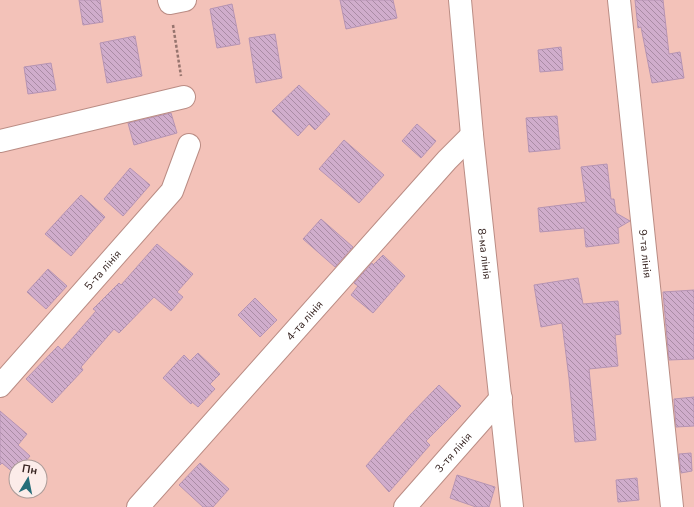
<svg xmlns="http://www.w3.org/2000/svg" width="694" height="507" viewBox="0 0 694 507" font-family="'Nunito Sans',sans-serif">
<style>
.building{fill:url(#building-back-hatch);stroke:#b694b3}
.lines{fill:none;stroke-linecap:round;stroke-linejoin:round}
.minor-casing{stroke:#ba8c84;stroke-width:24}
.path{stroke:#96746e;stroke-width:2.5;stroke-dasharray:3 2;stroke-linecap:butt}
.minor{stroke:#fff;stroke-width:22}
.labels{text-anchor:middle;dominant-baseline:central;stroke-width:3;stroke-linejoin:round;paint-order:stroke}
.street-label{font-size:11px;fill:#352320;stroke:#fcece9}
</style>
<defs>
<pattern id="building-back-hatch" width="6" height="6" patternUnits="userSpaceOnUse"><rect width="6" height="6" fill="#d0adcc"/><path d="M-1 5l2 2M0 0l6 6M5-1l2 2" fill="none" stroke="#aa8ca5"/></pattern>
</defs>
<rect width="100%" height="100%" fill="#f3c2b9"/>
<path class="building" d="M 79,0 L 100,0 L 103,22 L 83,25 Z
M 340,0 L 393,0 L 397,18 L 346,29 Z
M 635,0 L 663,0 L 669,54 L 680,52 L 684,78 L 652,83 L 641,27 L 638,28 Z
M 232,4 L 240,44 L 217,48 L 210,9 Z
M 275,34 L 282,78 L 256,83 L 249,38 Z
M 135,36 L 142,76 L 107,83 L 100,43 Z
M 561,47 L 563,70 L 540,72 L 538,50 Z
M 51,63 L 56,90 L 28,94 L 24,67 Z
M 299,85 L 330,114 L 315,130 L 309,124 L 298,136 L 272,111 Z
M 171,113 L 177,133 L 134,145 L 128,123 Z
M 557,116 L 560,149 L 529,152 L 526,118 Z
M 417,124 L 436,141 L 421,158 L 402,141 Z
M 344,140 L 384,175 L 359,203 L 319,169 Z
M 607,164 L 611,199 L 614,199 L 616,213 L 630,221 L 618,228 L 619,243 L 586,247 L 584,228 L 540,232 L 538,208 L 586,202 L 581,167 Z
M 130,168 L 150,185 L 123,216 L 104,199 Z
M 81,195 L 105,217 L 71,256 L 45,234 Z
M 321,219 L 353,247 L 335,267 L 303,239 Z
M 157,244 L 193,274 L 177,292 L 183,297 L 171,311 L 154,297 L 119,333 L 114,329 L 81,367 L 83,370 L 52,403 L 26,379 L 58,346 L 62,350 L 96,311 L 93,309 L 119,283 L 121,285 Z
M 383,255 L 405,276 L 373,313 L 351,295 L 358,286 L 354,283 L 372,263 L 373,265 Z
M 48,269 L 67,286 L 46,309 L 27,292 Z
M 578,278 L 583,304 L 618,301 L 621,334 L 615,335 L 618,366 L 589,369 L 596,440 L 575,442 L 569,378 L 562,323 L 541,327 L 534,285 Z
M 694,290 L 694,359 L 669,360 L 663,292 Z
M 255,298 L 277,320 L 260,337 L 238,315 Z
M 198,353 L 220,374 L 210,384 L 215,389 L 198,407 L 192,402 L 191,404 L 163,378 L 184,355 L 190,361 Z
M 439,385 L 461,406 L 426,441 L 430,445 L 389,492 L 366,466 L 410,415 Z
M 694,397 L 694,426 L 676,427 L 674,399 Z
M 0,411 L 27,434 L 18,445 L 30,456 L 21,467 L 16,467 L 15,474 L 2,463 L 0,465 Z
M 691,453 L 692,471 L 681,473 L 679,454 Z
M 200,463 L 229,489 L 213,507 L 203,507 L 179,485 Z
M 457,475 L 495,487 L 489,507 L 476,507 L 450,498 Z
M 637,478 L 639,500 L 618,502 L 616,480 Z"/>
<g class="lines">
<defs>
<g id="minor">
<path d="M 169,0 L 170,3 L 185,0"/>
<path id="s1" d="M 460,0 L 472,135 L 512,507"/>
<path id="s2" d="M 619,0 L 672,507"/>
<path d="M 0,141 L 184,97"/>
<path id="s3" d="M 0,386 L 172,191 L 189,145"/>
<path id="s4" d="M 138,507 L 447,160 L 472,135"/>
<path id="s5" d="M 405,507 L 501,398"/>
</g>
</defs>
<use href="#minor" class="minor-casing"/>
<path class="path" d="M 173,25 L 181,76"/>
<use href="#minor" class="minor"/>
</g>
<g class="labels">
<g class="street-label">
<text stroke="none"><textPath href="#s1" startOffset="255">8-ма лінія</textPath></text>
<text stroke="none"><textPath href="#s2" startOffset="255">9-та лінія</textPath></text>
<text stroke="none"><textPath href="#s3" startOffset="155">5-та лінія</textPath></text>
<text stroke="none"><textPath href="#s4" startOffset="250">4-та лінія</textPath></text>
<text stroke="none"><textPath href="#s5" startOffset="73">3-тя лінія</textPath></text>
</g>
</g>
<g transform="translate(28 479) rotate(10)"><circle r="19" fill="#fcece9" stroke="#ac9c99"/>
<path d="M0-3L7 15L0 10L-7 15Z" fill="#256d79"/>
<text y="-6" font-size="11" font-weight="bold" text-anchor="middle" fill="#352320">Пн</text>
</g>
</svg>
